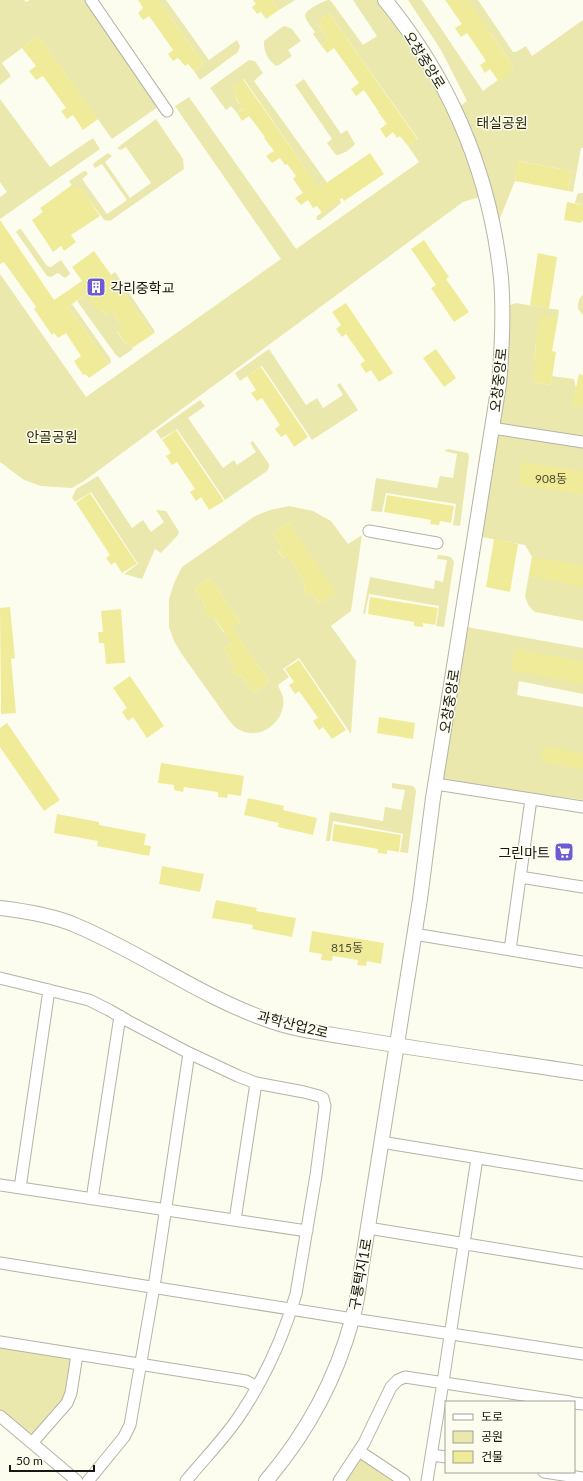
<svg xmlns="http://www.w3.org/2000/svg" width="583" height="1481" viewBox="0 0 583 1481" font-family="Lato,'Noto Sans KR',sans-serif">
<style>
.green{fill:#ebe8ad;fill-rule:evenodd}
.building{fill:#f0eb98}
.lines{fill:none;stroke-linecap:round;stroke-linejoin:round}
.minor-casing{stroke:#b3b3a6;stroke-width:13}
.tertiary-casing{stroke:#b3b3a6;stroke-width:16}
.minor{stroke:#fff;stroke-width:11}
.tertiary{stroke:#fff;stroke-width:14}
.labels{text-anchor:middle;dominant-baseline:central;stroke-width:3;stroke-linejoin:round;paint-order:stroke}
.number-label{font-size:12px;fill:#4d4c34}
.street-label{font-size:14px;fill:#171713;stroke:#fdfdef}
.park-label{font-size:14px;fill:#2e2c07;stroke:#fdfdef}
.poi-label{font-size:14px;fill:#171713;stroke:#fdfdef;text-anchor:start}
</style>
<rect width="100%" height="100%" fill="#fdfdef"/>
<path class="green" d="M 0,0 L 24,0 L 26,2 L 30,0 L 91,0 L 162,104 L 112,139 L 38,36 L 2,63 L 11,76 L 0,85 Z
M 158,0 L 166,0 L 209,60 L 237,40 L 240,46 L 238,52 L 200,80 L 194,71 L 204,64 Z
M 272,0 L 295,0 L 279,10 Z
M 329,0 L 331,1 L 363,45 L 377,36 L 353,0 L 385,0 L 455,110 L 467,101 L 441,50 L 408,0 L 422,0 L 483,91 L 514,68 L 492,35 L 461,0 L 478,0 L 513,52 L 516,52 L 526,46 L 532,56 L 583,20 L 583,148 L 581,148 L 573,192 L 568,191 L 572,171 L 518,161 L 515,181 L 494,233 L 486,195 L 463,202 L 84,481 L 72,488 L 41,486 L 24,480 L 0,462 L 0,274 L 86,397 L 281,259 L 175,106 L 189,97 L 296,249 L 419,162 L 408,146 L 418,139 L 329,13 L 319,21 L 322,25 L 319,27 L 328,40 L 321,45 L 313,34 L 315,32 C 312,28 305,20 305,15 C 306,10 324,0 329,0 Z
M 285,26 L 292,29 L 301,41 L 288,50 L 292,56 L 279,65 L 276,66 C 268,60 263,51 264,41 L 282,27 Z
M 249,60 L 255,61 L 263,73 L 254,81 L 341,202 L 340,204 L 320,220 L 318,220 L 316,219 L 317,216 L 331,206 L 244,79 L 233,87 L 237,93 L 234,95 L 239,104 L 245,100 L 249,104 L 237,113 L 231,106 L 226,110 L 210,88 Z
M 304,79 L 341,134 L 347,130 L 355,144 C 351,149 342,155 336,155 L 327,143 L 332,139 L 295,85 Z
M 0,99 L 50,167 L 93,138 L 100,149 L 0,219 L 0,197 L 7,192 L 0,182 Z
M 156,119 L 183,159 L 184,169 L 110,221 L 104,220 L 80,187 L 75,190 L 69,181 L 84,171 L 86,171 L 88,174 L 82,179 L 107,214 L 127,200 L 102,164 L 95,168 L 93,165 L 94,163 L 108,153 L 112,156 L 105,162 L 130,198 L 151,183 L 126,147 L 120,150 L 117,148 Z
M 579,193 L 583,193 L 583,205 L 575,203 L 577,195 Z
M 19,229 L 21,229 L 47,266 L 51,267 L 61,260 L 70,273 L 70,274 L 65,278 L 58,273 L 51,277 L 47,276 L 16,232 Z
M 115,272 L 154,330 L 155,332 L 153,334 L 111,275 Z
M 86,294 L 106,315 L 112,311 L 123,327 L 117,332 L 126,344 L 128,343 L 133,349 L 120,358 L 116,355 L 77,301 Z
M 583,295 L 583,315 L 578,309 C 578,304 578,298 583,295 Z
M 516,303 L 559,310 L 558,318 L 536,343 L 534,358 L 537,359 L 533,382 L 551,385 L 552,376 L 574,379 L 576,388 L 573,405 L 583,407 L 583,621 L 535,612 C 530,608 527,604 525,596 L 532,557 L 525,545 L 476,536 L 508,306 Z
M 72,304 L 110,358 L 111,363 L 109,364 L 68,307 Z
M 269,349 L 306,405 L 317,398 L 323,408 L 343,395 L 337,385 L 340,383 L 358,410 L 312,440 L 262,366 L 240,381 L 235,373 Z
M 200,400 L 205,406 L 188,418 L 223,468 L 234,460 L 237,465 L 256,452 L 250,443 L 253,441 L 269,464 L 269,467 L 267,471 L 225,500 L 177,429 L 161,439 L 156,431 Z
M 448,449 L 468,453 L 469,457 L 460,526 L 453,525 L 456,504 L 386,493 L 382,512 L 371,511 L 376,478 L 437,488 L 440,476 L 453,478 L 457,454 L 444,451 Z
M 98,476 L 132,528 L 143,520 L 151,532 L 164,522 L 156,510 L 166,511 L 178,530 L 179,533 L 177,536 L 161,553 L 155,549 L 142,579 L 124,574 L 138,564 L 91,492 L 75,502 L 72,498 L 76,489 Z
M 289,506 L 313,511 L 331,521 L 348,544 L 362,535 L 351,611 L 331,626 L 356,661 L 351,734 L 299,658 L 283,669 L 289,677 L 278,685 C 279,689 282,693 283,697 C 287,719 263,740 242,731 C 236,729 232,724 228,719 L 181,653 L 174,641 L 169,627 L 169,599 L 174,583 L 182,567 L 255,516 L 270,510 ZM 289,523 L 335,593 L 319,604 L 312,593 L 308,595 L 303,588 L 306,585 L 287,555 L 283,558 L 278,551 L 282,547 L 273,533 ZM 210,578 L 240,622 L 224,633 L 212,615 L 208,617 L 202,609 L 206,606 L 194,589 ZM 239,638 L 270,682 L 254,693 L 241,675 L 237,678 L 231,670 L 235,667 L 223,649 Z
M 438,555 C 444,556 452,555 454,562 L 444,627 L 436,626 L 439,606 L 369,594 L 365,614 L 363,613 L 370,577 L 434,589 L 435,580 L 443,582 L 447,560 L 437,559 Z
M 461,626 L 583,648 L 583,694 L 519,681 L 517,695 L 583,707 L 583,800 L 510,790 L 436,784 Z
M 392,783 L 413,786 L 415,788 L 416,791 L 408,853 L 400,852 L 403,834 L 333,821 L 330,841 L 326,841 L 330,812 L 383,821 L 385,807 L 401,810 L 405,790 L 392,788 Z
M 0,1342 L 77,1355 L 71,1393 L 32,1443 L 0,1416 Z
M 359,1451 L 404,1481 L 339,1481 Z"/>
<path class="building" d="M 138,0 L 158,0 L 204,64 L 194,71 L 188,64 L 185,66 L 178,58 L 173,61 L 168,54 L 173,50 L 164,37 L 149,16 L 143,20 L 138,13 L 143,8 Z
M 253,0 L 272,0 L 279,10 L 266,19 L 261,12 L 257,14 L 252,7 L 256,4 Z
M 445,0 L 468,0 L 514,68 L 509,72 L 510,74 L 499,82 L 490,69 L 485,73 L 480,65 L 486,61 L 467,33 L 461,37 L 455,28 L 462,24 Z
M 329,13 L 418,140 L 408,146 L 400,136 L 397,138 L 393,132 L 386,138 L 380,129 L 387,124 L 378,112 L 379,112 L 364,90 L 356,96 L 351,89 L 359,83 L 334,48 L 327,53 L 321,45 L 328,40 L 319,27 L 322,25 L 319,21 Z
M 38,36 L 98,119 L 83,130 L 73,115 L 67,119 L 61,111 L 66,108 L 43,76 L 36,80 L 29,71 L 36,66 L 22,48 Z
M 243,79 L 319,188 L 370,153 L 384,174 L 344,201 L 342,198 L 322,213 L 317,206 L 313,208 L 308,200 L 301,205 L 295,198 L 303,193 L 293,179 L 296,176 L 287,164 L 285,165 L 280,158 L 272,163 L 266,156 L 274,151 L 264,138 L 265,137 L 249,116 L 242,121 L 237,113 L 243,109 L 234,95 L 237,93 L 233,87 Z
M 517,161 L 572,171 L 568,191 L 515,181 Z
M 72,185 L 75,190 L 80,186 L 100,216 L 71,235 L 76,242 L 64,251 L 61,246 L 53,252 L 32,220 L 43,212 L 40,208 Z
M 567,202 L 583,205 L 583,220 L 581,223 L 564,220 Z
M 0,220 L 54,300 L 82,281 L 72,267 L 94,251 L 153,334 L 132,348 L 128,343 L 126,344 L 117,331 L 123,327 L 112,311 L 106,315 L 102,310 L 99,312 L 86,294 L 68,307 L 109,364 L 89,378 L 85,374 L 83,375 L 74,361 L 81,356 L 66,333 L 58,338 L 54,333 L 52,335 L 34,309 L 36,307 L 4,262 L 0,264 Z
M 424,240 L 449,277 L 446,279 L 469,312 L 454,322 L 431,288 L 436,285 L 411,249 Z
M 538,253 L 557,257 L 549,309 L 530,305 Z
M 346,303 L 393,373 L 379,382 L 371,370 L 366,373 L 360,364 L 365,361 L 346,334 L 342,337 L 336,329 L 341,325 L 332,312 Z
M 540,315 L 558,318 L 552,351 L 556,352 L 551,385 L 533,382 L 535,359 L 534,359 Z
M 436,349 L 456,378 L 444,387 L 423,358 Z
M 261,367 L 308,437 L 294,447 L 286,434 L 281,437 L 275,429 L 280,425 L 262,398 L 257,401 L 251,393 L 256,390 L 247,376 Z
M 579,374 L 583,375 L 583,407 L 572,405 Z
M 176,430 L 224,501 L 209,510 L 201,497 L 196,501 L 190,492 L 195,489 L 177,462 L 172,465 L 166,456 L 171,453 L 162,440 Z
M 522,462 L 583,471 L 583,494 L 519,485 Z
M 90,493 L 137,564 L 122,573 L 115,562 L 111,565 L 106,558 L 110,555 L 76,503 Z
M 387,495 L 454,506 L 451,523 L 440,521 L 439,525 L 430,524 L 431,520 L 384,512 Z
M 289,523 L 336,593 L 319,604 L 312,593 L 308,595 L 303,588 L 306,585 L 287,555 L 283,558 L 278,550 L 282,547 L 273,533 Z
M 494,539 L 518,544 L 510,592 L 486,587 Z
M 532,557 L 583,566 L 583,587 L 529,576 Z
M 210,578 L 240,622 L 232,628 L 270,682 L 254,693 L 241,675 L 237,678 L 231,670 L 235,667 L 223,649 L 232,643 L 212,615 L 208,618 L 202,609 L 206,606 L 194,589 Z
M 370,597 L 438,608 L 435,625 L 423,623 L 423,627 L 414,626 L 414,622 L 368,614 Z
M 10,607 L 15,658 L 11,659 L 16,713 L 1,714 L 0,608 Z
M 121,609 L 125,663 L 106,664 L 104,643 L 99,643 L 98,632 L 103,632 L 101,611 Z
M 515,649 L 583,662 L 583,684 L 511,670 Z
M 299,660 L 346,730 L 332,739 L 323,727 L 319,730 L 313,721 L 318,718 L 299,691 L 295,694 L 289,685 L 294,682 L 285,669 Z
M 130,676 L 164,726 L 147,738 L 133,717 L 128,721 L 122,712 L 127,708 L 113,688 Z
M 379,717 L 415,723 L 413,739 L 377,733 Z
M 7,723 L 60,800 L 44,811 L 0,747 L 0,728 Z
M 543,746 L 583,753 L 583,769 L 541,762 Z
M 161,763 L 244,776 L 241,796 L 228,794 L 227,798 L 218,797 L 218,792 L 184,787 L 183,792 L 174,790 L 174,785 L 158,783 Z
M 248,798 L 284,806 L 283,810 L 317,818 L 313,835 L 278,827 L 279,823 L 244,815 Z
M 57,814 L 99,822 L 99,825 L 146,834 L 144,845 L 151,846 L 149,856 L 97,846 L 98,841 L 54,833 Z
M 334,824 L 401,835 L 399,852 L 387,850 L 387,854 L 378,853 L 378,849 L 332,841 Z
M 162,866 L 204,874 L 200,892 L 159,884 Z
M 216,900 L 257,908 L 256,911 L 296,918 L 292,937 L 252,929 L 253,925 L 212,918 Z
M 312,931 L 384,943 L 381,964 L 367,961 L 366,966 L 357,965 L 358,960 L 333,956 L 332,961 L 321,960 L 322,954 L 309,952 Z"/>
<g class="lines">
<defs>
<path id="minor" d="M 91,0 L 167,111
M 492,428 L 583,442
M 369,531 L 437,543
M 436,784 L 583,807
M 520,877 L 583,887
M 414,934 L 583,962
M 510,950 L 531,799
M 0,978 L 89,1000 L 109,1010 L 128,1021 L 189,1053 L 238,1076 L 256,1083 L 304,1092 L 319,1096 L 323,1098 L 325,1106 L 316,1175 L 296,1294 C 283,1338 264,1380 238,1418 C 223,1440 203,1460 186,1481
M 381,1142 L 583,1175
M 0,1185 L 307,1231
M 20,1188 L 49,990
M 92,1199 L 120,1016
M 235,1220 L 256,1083
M 368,1228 L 583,1263
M 0,1263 L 353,1319 L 583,1354
M 0,1342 L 246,1381 L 257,1387
M 574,1403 L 583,1404
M 0,1416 L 77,1481
M 32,1443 L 67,1403 L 71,1393 L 77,1355
M 359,1451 L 404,1481
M 432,1455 L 446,1457
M 544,1472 L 583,1478
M 88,1481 L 124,1437 L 130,1425 L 154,1287 L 189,1053
M 339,1481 L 364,1443 L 391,1387 L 398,1380 L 405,1377 L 570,1402
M 427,1481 L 443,1382 L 477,1158"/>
<path id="tertiary" d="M 0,908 C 25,911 52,915 75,925 C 140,952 198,995 265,1019 C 296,1031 331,1034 364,1040 C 437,1052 510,1062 583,1073
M 266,1481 C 306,1434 336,1379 352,1320 C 357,1304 359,1287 361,1271 L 420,899 L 433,798 L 499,384 C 502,349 504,314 501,278 C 490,174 451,81 385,0"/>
</defs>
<use href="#minor" class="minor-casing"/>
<use href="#tertiary" class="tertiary-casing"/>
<use href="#minor" class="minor"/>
<use href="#tertiary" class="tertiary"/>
</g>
<defs>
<symbol id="building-square" viewBox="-11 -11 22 22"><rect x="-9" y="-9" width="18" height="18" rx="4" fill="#6c5bd5" stroke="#fdfdef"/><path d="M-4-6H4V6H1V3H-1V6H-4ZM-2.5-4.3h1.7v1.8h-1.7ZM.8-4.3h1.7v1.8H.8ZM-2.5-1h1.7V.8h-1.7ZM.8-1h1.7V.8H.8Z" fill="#fff"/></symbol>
<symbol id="supermarket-square" viewBox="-11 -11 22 22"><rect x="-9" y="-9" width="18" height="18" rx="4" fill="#6c5bd5" stroke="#fdfdef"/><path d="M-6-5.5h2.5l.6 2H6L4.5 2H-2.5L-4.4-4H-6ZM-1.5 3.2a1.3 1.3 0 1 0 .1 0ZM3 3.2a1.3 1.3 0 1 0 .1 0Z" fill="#fff"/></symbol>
</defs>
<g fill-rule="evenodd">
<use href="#building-square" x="85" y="276" width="22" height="22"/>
<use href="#supermarket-square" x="553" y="841" width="22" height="22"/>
</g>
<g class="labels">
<g class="number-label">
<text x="551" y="478">908동</text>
<text x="347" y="947">815동</text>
</g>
<g class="street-label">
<text transform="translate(425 60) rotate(58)">오창중앙로</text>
<text transform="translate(498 380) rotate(-84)">오창중앙로</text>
<text transform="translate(449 701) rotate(-81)">오창중앙로</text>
<text transform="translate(293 1024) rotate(14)">과학산업2로</text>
<text transform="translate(360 1274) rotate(-80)">구룡택지1로</text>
</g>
<g class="park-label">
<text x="502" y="122">태실공원</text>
<text x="52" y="436">안골공원</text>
</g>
<g class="poi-label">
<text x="110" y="287">각리중학교</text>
<text x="550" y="852" text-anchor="end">그린마트</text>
</g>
</g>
<rect x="445" y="1401" width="130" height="72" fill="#fdfdef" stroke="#a1a197"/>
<rect x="453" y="1414" width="20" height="6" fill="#ffffff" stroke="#a1a197"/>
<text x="481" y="1421" font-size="12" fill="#171713">도로</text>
<rect x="453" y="1431" width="20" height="12" fill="#ebe8ad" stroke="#a1a197"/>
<text x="481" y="1441" font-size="12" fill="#171713">공원</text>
<rect x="453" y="1451" width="20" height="12" fill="#f0eb98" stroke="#a1a197"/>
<text x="481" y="1461" font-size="12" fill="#171713">건물</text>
<path d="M10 1465v6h84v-6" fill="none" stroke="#171713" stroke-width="2"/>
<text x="16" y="1465" font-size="12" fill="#171713" stroke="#fdfdef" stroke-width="3" paint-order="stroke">50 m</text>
</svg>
